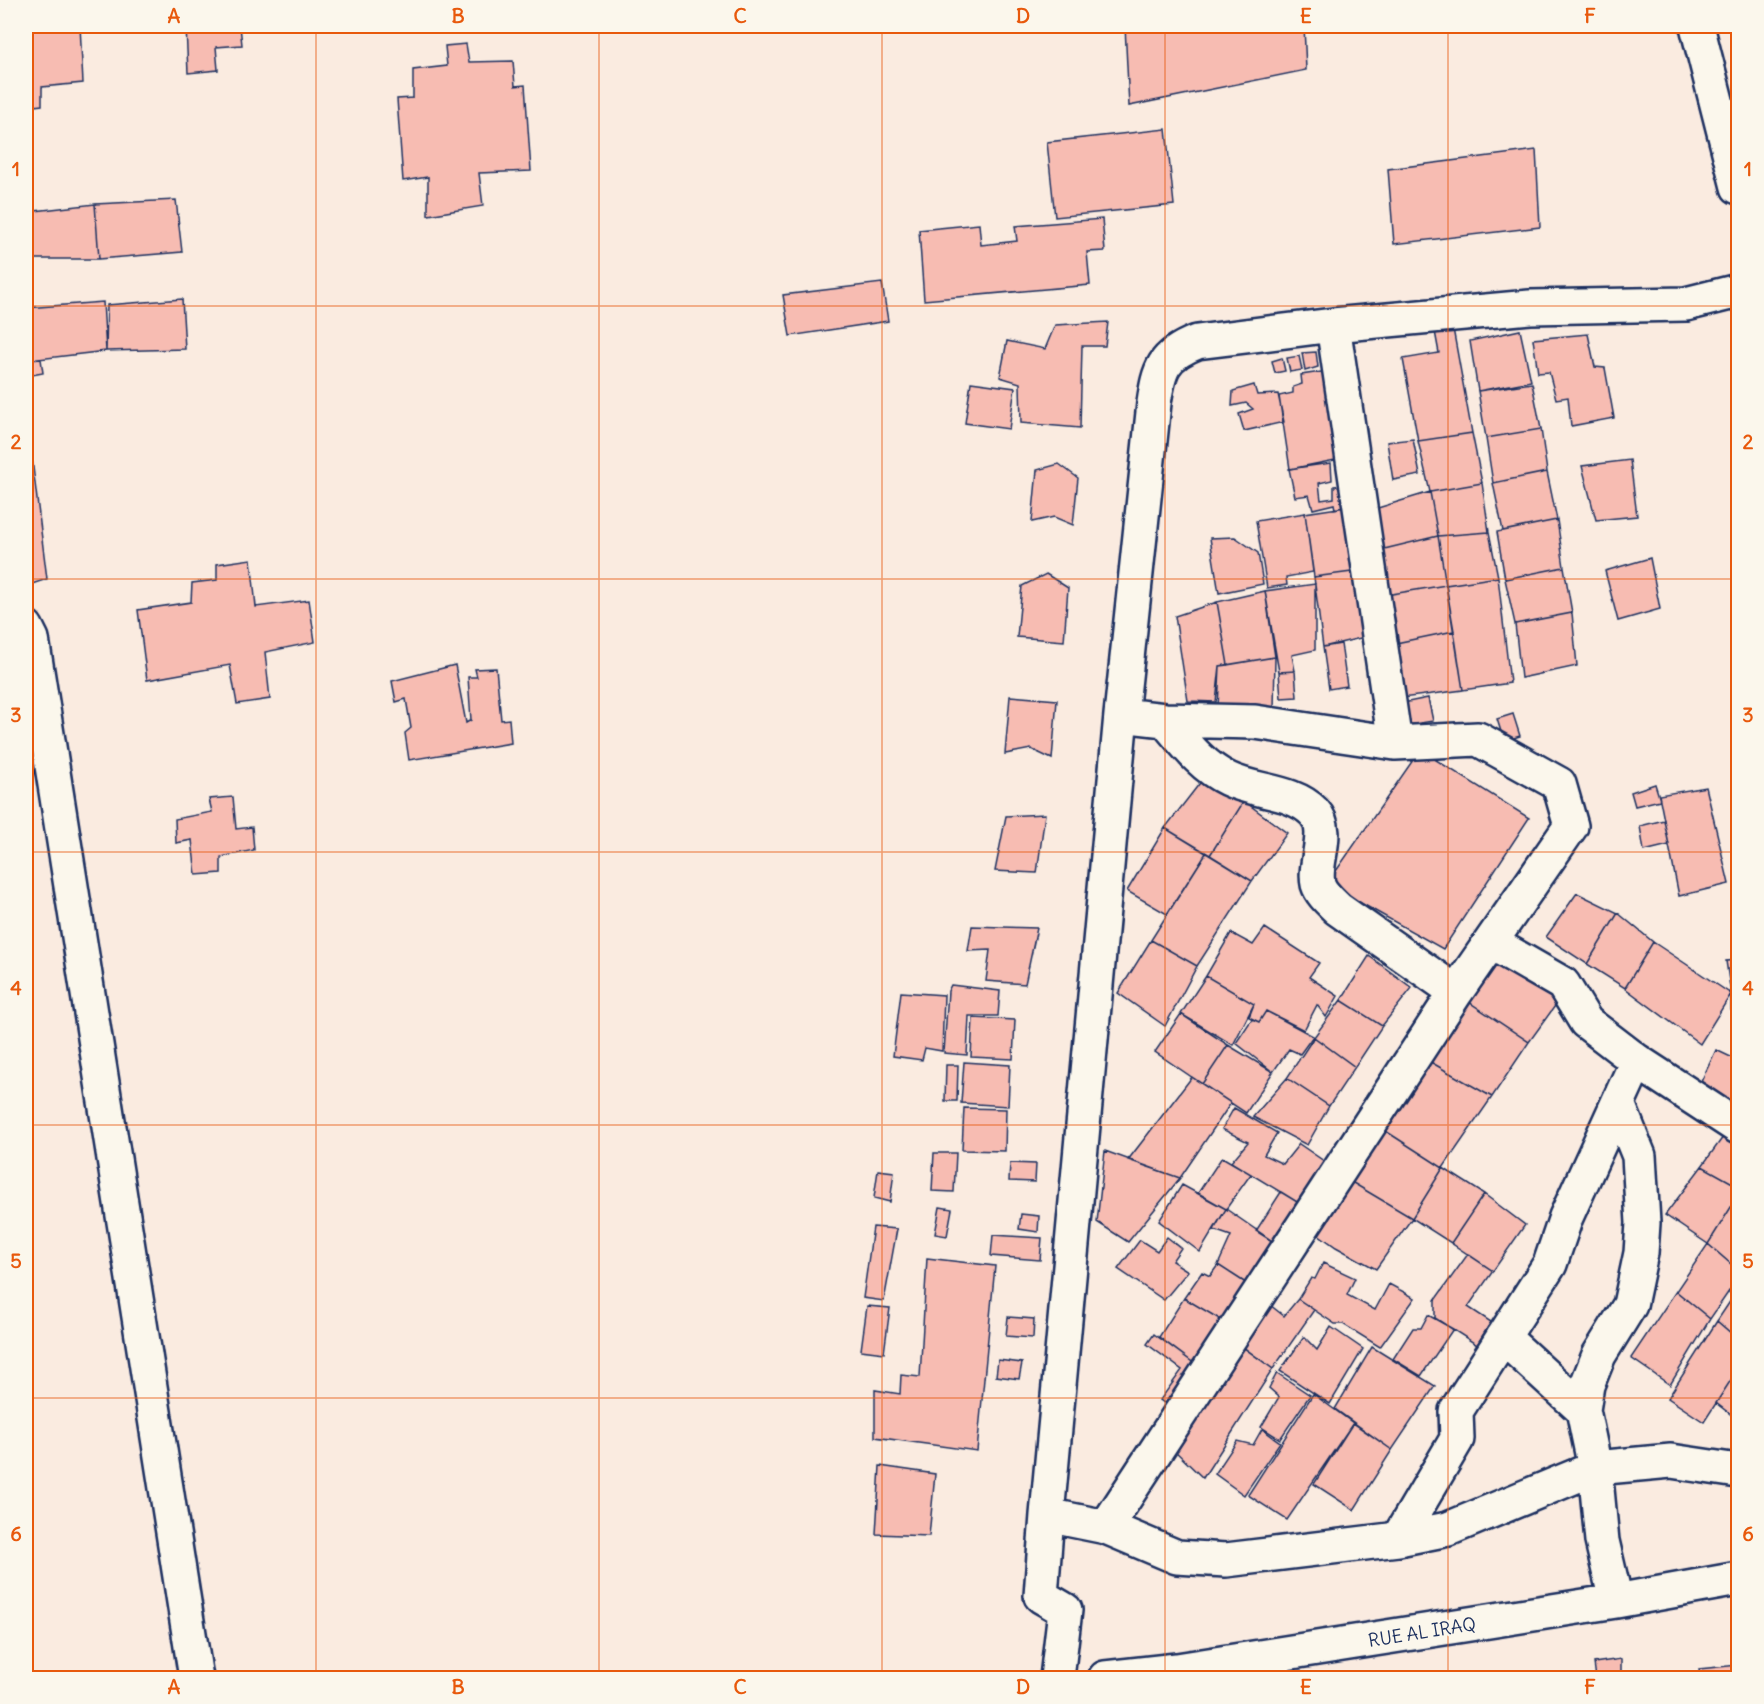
<svg xmlns="http://www.w3.org/2000/svg" width="1764" height="1704" viewBox="0 0 1764 1704" font-family="Delius,sans-serif">
<style>
.building{fill:#f7bcb2;stroke:#1b2f5e;stroke-width:1.5}
.lines{fill:none;stroke-linecap:round;stroke-linejoin:round}
.minor-casing{stroke:#1b2f5e;stroke-width:38}
.minor{stroke:#fbf7ec;stroke-width:33}
.grid{fill:none;stroke:#e8590c;stroke-width:1.5;stroke-opacity:0.55}
.labels{text-anchor:middle;dominant-baseline:central;stroke-width:4.5;stroke-linejoin:round;paint-order:stroke}
.street-label{font-size:18px;fill:#1b2f5e;stroke:#fbf7ec}
.neatline{fill:none;stroke:#e8590c;stroke-width:2}
.grid-label{font-size:20px;text-anchor:middle;font-weight:bold;fill:#e8590c}
</style>
<rect width="100%" height="100%" fill="#faebe0"/>
<filter id="ink" filterUnits="userSpaceOnUse"><feTurbulence type="fractalNoise" baseFrequency=".0167" numOctaves="2"/><feDisplacementMap in="SourceGraphic" scale="12" xChannelSelector="R" yChannelSelector="G"/><feConvolveMatrix kernelMatrix="1 2 1 2 8 2 1 2 1" color-interpolation-filters="sRGB"/></filter>
<g filter="url(#ink)">
<path class="building" d="M 26,26 L 80,26 L 83,83 L 42,87 L 42,105 L 26,107 Z
M 186,26 L 240,26 L 242,45 L 216,47 L 218,70 L 188,73 Z
M 1125,26 L 1304,26 L 1306,70 L 1129,106 Z
M 466,44 L 469,62 L 513,61 L 515,86 L 525,85 L 531,171 L 479,173 L 483,206 L 428,215 L 428,177 L 403,181 L 397,99 L 413,98 L 413,70 L 447,66 L 445,46 Z
M 1166,129 L 1174,205 L 1055,217 L 1047,142 Z
M 1536,150 L 1540,227 L 1394,244 L 1388,169 Z
M 176,200 L 182,252 L 99,259 L 95,204 Z
M 95,204 L 99,259 L 26,259 L 26,212 Z
M 1102,219 L 1105,251 L 1087,252 L 1090,285 L 924,300 L 919,230 L 979,224 L 981,245 L 1017,241 L 1015,226 Z
M 882,283 L 888,321 L 790,336 L 783,295 Z
M 182,299 L 185,349 L 106,351 L 107,305 Z
M 103,302 L 106,351 L 30,360 L 26,308 Z
M 26,314 L 30,360 L 41,359 L 43,373 L 26,376 Z
M 1108,322 L 1105,346 L 1082,346 L 1080,428 L 1021,423 L 1020,383 L 1000,377 L 1007,341 L 1045,349 L 1055,325 Z
M 1452,323 L 1472,433 L 1418,441 L 1403,359 L 1439,353 L 1434,326 Z
M 1520,330 L 1531,381 L 1478,391 L 1470,341 Z
M 1588,334 L 1595,367 L 1605,368 L 1614,418 L 1571,426 L 1568,397 L 1556,399 L 1549,372 L 1538,373 L 1533,339 Z
M 1316,352 L 1318,367 L 1305,371 L 1302,353 Z
M 1299,356 L 1302,370 L 1290,372 L 1287,358 Z
M 1282,358 L 1285,371 L 1275,373 L 1272,361 Z
M 1328,371 L 1345,458 L 1290,469 L 1279,396 L 1293,393 L 1293,387 L 1302,384 L 1301,375 Z
M 971,382 L 1015,388 L 1009,429 L 965,423 Z
M 1532,383 L 1541,429 L 1486,438 L 1478,391 Z
M 1254,385 L 1257,395 L 1278,394 L 1284,422 L 1244,431 L 1239,414 L 1253,409 L 1246,403 L 1232,406 L 1233,391 Z
M 26,411 L 47,579 L 26,586 Z
M 1541,429 L 1547,472 L 1493,483 L 1486,438 Z
M 1472,433 L 1482,483 L 1430,492 L 1418,441 Z
M 1413,439 L 1420,475 L 1393,480 L 1387,442 Z
M 1630,460 L 1637,516 L 1596,520 L 1582,466 Z
M 1331,463 L 1332,480 L 1319,483 L 1321,500 L 1334,498 L 1334,486 L 1348,485 L 1351,506 L 1335,509 L 1334,504 L 1313,509 L 1309,495 L 1295,497 L 1289,469 Z
M 1059,464 L 1078,478 L 1073,525 L 1054,517 L 1032,522 L 1037,470 Z
M 1547,472 L 1557,520 L 1503,531 L 1493,483 Z
M 1482,483 L 1489,532 L 1438,536 L 1430,492 Z
M 1430,492 L 1438,536 L 1376,551 L 1368,511 Z
M 1351,506 L 1359,571 L 1314,577 L 1305,513 Z
M 1305,513 L 1313,572 L 1286,577 L 1287,585 L 1267,588 L 1256,521 Z
M 1557,520 L 1564,567 L 1505,579 L 1497,532 Z
M 1489,532 L 1498,577 L 1446,585 L 1438,536 Z
M 1438,536 L 1446,585 L 1380,596 L 1376,551 Z
M 1235,537 L 1258,553 L 1263,584 L 1219,593 L 1210,538 Z
M 1650,558 L 1660,609 L 1618,621 L 1605,571 Z
M 251,559 L 256,607 L 309,600 L 315,642 L 265,652 L 270,699 L 237,704 L 230,665 L 147,680 L 138,610 L 191,602 L 192,583 L 217,580 L 217,564 Z
M 1564,567 L 1572,613 L 1515,624 L 1505,579 Z
M 1359,571 L 1369,636 L 1323,647 L 1314,577 Z
M 1046,574 L 1068,588 L 1064,641 L 1017,637 L 1022,586 Z
M 1498,577 L 1510,683 L 1463,690 L 1446,585 Z
M 1315,584 L 1315,650 L 1292,655 L 1295,671 L 1279,672 L 1265,591 Z
M 1446,585 L 1454,631 L 1391,644 L 1380,596 Z
M 1265,591 L 1275,657 L 1228,665 L 1217,602 Z
M 1217,602 L 1228,665 L 1220,666 L 1216,702 L 1188,701 L 1175,616 Z
M 1572,613 L 1577,666 L 1521,678 L 1515,624 Z
M 1454,631 L 1463,690 L 1402,698 L 1391,644 Z
M 1341,644 L 1347,686 L 1329,689 L 1323,647 Z
M 1275,657 L 1274,710 L 1218,707 L 1220,666 Z
M 455,665 L 466,723 L 471,720 L 468,677 L 477,677 L 475,669 L 496,668 L 501,720 L 509,719 L 511,743 L 409,760 L 405,733 L 411,728 L 406,699 L 396,702 L 392,681 Z
M 1295,671 L 1297,697 L 1281,698 L 1279,672 Z
M 1010,696 L 1057,700 L 1052,759 L 1031,749 L 1005,754 Z
M 1428,698 L 1433,721 L 1408,725 L 1403,703 Z
M 1513,714 L 1520,736 L 1504,741 L 1497,719 Z
M 1420,750 L 1529,818 L 1443,949 L 1327,884 Z
M 1203,779 L 1244,801 L 1210,855 L 1165,828 Z
M 1655,784 L 1660,800 L 1635,806 L 1631,792 Z
M 1706,787 L 1729,884 L 1679,896 L 1659,795 Z
M 233,797 L 236,829 L 252,827 L 254,850 L 221,857 L 221,873 L 196,875 L 192,840 L 176,843 L 175,819 L 212,812 L 209,799 Z
M 1244,801 L 1287,833 L 1252,881 L 1210,855 Z
M 1045,814 L 1037,873 L 995,871 L 1006,816 Z
M 1664,820 L 1669,845 L 1644,851 L 1640,826 Z
M 1165,828 L 1206,853 L 1167,914 L 1127,891 Z
M 1206,853 L 1252,881 L 1197,966 L 1151,940 Z
M 1577,893 L 1618,913 L 1587,964 L 1546,937 Z
M 1618,913 L 1653,942 L 1625,988 L 1587,964 Z
M 972,926 L 1037,928 L 1025,984 L 986,981 L 990,950 L 968,951 Z
M 1265,928 L 1319,963 L 1309,977 L 1338,996 L 1326,1017 L 1317,1005 L 1304,1030 L 1266,1011 L 1259,1022 L 1249,1017 L 1254,1004 L 1206,976 L 1231,933 L 1253,945 Z
M 1151,940 L 1197,966 L 1165,1026 L 1118,993 Z
M 1653,942 L 1731,994 L 1700,1044 L 1625,988 Z
M 1369,956 L 1412,988 L 1382,1026 L 1341,1000 Z
M 1492,957 L 1560,999 L 1529,1042 L 1463,998 Z
M 1738,960 L 1738,1008 L 1731,1010 L 1731,994 L 1726,961 Z
M 1206,976 L 1254,1004 L 1233,1045 L 1181,1014 Z
M 951,985 L 1000,991 L 998,1016 L 969,1016 L 967,1055 L 944,1053 L 948,991 Z
M 901,992 L 944,995 L 942,1051 L 925,1048 L 922,1060 L 893,1056 Z
M 1463,998 L 1529,1042 L 1492,1097 L 1427,1060 Z
M 1341,1000 L 1382,1026 L 1355,1067 L 1314,1037 Z
M 1266,1011 L 1313,1036 L 1300,1054 L 1289,1049 L 1273,1072 L 1236,1043 L 1252,1019 L 1259,1022 Z
M 1181,1014 L 1228,1045 L 1202,1084 L 1155,1052 Z
M 973,1018 L 1015,1020 L 1013,1059 L 971,1057 Z
M 1314,1037 L 1355,1067 L 1329,1106 L 1287,1078 Z
M 1228,1045 L 1273,1072 L 1246,1113 L 1202,1084 Z
M 1716,1050 L 1737,1060 L 1738,1057 L 1738,1111 L 1699,1086 Z
M 1427,1060 L 1492,1097 L 1443,1168 L 1381,1128 Z
M 964,1062 L 1010,1065 L 1008,1106 L 961,1103 Z
M 946,1065 L 958,1065 L 957,1101 L 945,1101 Z
M 1192,1077 L 1231,1103 L 1180,1178 L 1128,1160 Z
M 1287,1078 L 1329,1106 L 1307,1145 L 1253,1117 Z
M 964,1108 L 1006,1109 L 1005,1151 L 962,1150 Z
M 1234,1108 L 1277,1133 L 1264,1155 L 1283,1164 L 1299,1144 L 1334,1168 L 1307,1208 L 1231,1162 L 1248,1142 L 1222,1129 Z
M 1731,1126 L 1738,1131 L 1738,1186 L 1702,1166 Z
M 1381,1128 L 1443,1168 L 1412,1218 L 1343,1177 Z
M 1105,1151 L 1180,1178 L 1128,1242 L 1097,1222 Z
M 934,1153 L 956,1153 L 954,1192 L 932,1191 Z
M 1222,1157 L 1251,1174 L 1226,1209 L 1198,1193 Z
M 1010,1163 L 1036,1164 L 1035,1182 L 1009,1181 Z
M 1702,1166 L 1738,1186 L 1738,1196 L 1708,1244 L 1665,1215 Z
M 1443,1168 L 1484,1194 L 1451,1243 L 1412,1218 Z
M 878,1170 L 894,1172 L 890,1202 L 874,1198 Z
M 1343,1177 L 1412,1218 L 1376,1269 L 1336,1247 L 1311,1229 Z
M 1182,1185 L 1226,1209 L 1200,1252 L 1159,1221 Z
M 1281,1192 L 1307,1208 L 1281,1247 L 1256,1231 Z
M 1484,1194 L 1525,1225 L 1493,1271 L 1451,1243 Z
M 1738,1196 L 1738,1270 L 1708,1244 Z
M 940,1207 L 952,1209 L 947,1236 L 935,1234 Z
M 1226,1209 L 1281,1247 L 1252,1287 L 1218,1265 L 1231,1236 L 1214,1230 Z
M 1021,1214 L 1039,1216 L 1038,1232 L 1019,1229 Z
M 873,1227 L 897,1229 L 884,1301 L 863,1298 Z
M 993,1235 L 1042,1238 L 1040,1260 L 991,1256 Z
M 1167,1237 L 1181,1248 L 1172,1261 L 1188,1271 L 1164,1300 L 1118,1269 L 1140,1240 L 1157,1251 Z
M 1708,1244 L 1738,1270 L 1738,1278 L 1710,1319 L 1676,1291 Z
M 1468,1254 L 1493,1271 L 1468,1307 L 1491,1322 L 1477,1345 L 1435,1318 L 1435,1300 Z
M 927,1258 L 995,1266 L 977,1451 L 875,1437 L 875,1390 L 900,1394 L 901,1375 L 920,1377 Z
M 1323,1263 L 1355,1278 L 1347,1295 L 1375,1310 L 1389,1284 L 1415,1298 L 1380,1347 L 1343,1324 L 1335,1324 L 1298,1299 L 1311,1278 L 1315,1279 Z
M 1218,1265 L 1252,1287 L 1228,1324 L 1184,1298 L 1202,1272 L 1210,1276 Z
M 1738,1278 L 1738,1339 L 1717,1321 L 1733,1297 L 1731,1290 Z
M 1676,1291 L 1710,1319 L 1670,1385 L 1631,1358 Z
M 1184,1298 L 1228,1324 L 1199,1367 L 1159,1337 Z
M 1298,1299 L 1314,1310 L 1273,1369 L 1240,1345 L 1270,1305 L 1284,1316 Z
M 867,1306 L 890,1308 L 884,1353 L 861,1350 Z
M 1428,1315 L 1453,1329 L 1421,1376 L 1393,1359 L 1413,1328 L 1421,1328 Z
M 1008,1317 L 1034,1319 L 1033,1338 L 1006,1336 Z
M 1717,1321 L 1738,1339 L 1738,1369 L 1704,1422 L 1668,1398 Z
M 1331,1327 L 1363,1349 L 1330,1404 L 1280,1371 L 1304,1337 L 1317,1350 Z
M 1154,1334 L 1199,1367 L 1172,1409 L 1160,1400 L 1182,1370 L 1147,1344 Z
M 1235,1341 L 1273,1369 L 1203,1478 L 1171,1447 Z
M 1372,1347 L 1435,1386 L 1392,1450 L 1335,1409 Z
M 998,1360 L 1022,1363 L 1019,1379 L 996,1376 Z
M 1738,1369 L 1738,1420 L 1716,1403 Z
M 1277,1373 L 1310,1395 L 1280,1439 L 1261,1427 L 1279,1397 L 1269,1388 Z
M 1313,1394 L 1353,1423 L 1287,1520 L 1248,1495 Z
M 1353,1423 L 1392,1450 L 1354,1510 L 1314,1484 Z
M 1262,1429 L 1280,1442 L 1244,1495 L 1215,1474 L 1237,1441 L 1253,1445 Z
M 880,1466 L 935,1474 L 929,1536 L 876,1534 Z
M 1621,1659 L 1621,1678 L 1596,1678 L 1594,1663 Z
M 1738,1665 L 1738,1678 L 1700,1678 L 1699,1669 Z"/>
<g class="lines">
<defs>
<path id="minor" d="M 1697,26 L 1738,187
M 1333,325 L 1395,743
M 26,627 L 32,639 L 196,1678
M 1165,720 C 1183,741 1202,767 1228,779 C 1254,792 1293,790 1314,812 C 1332,831 1313,862 1318,884 C 1321,894 1331,902 1338,909 L 1456,992
M 1492,943 L 1563,984 L 1586,1022 L 1637,1061 L 1738,1127
M 1503,1337 L 1583,1410
M 1047,1515 L 1106,1527 L 1177,1557 L 1226,1560 L 1398,1539 L 1448,1529 L 1595,1468 L 1671,1461 L 1738,1471
M 1106,1527 L 1456,992 L 1571,826 L 1559,784 L 1478,739 L 1395,743 L 1255,722 L 1165,720 L 1121,715
M 1398,1539 L 1457,1439 L 1456,1411 L 1550,1264 L 1566,1217 L 1637,1061
M 1616,1601 L 1602,1541 L 1595,1468 L 1583,1410 L 1587,1385 L 1599,1355 L 1630,1305 L 1641,1253 L 1643,1223 L 1639,1156 L 1618,1104
M 1057,1678 L 1065,1610 L 1041,1596 L 1047,1515 L 1121,715 L 1154,403 C 1159,369 1163,355 1197,342 L 1333,325 L 1530,307 L 1686,304 L 1738,291
M 1105,1678 L 1177,1670 L 1616,1601 L 1738,1579"/>
</defs>
<use href="#minor" class="minor-casing"/>
<use href="#minor" class="minor"/>
</g>
</g>
<path class="grid" d="M 316,26 L 316,1678M 599,26 L 599,1678M 882,26 L 882,1678M 1165,26 L 1165,1678M 1448,26 L 1448,1678M 26,306 L 1738,306M 26,579 L 1738,579M 26,852 L 1738,852M 26,1125 L 1738,1125M 26,1398 L 1738,1398"/>
<g class="labels">
<g class="street-label">
<text transform="translate(1422 1632) rotate(-9)">RUE AL IRAQ</text>
</g>
</g>
<rect width="1764" height="1704" fill="none" stroke="#fbf7ec" stroke-width="66"/>
<rect x="33" y="33" width="1698" height="1638" class="neatline"/>
<g class="grid-label">
<text x="174" y="23">A</text>
<text x="458" y="23">B</text>
<text x="740" y="23">C</text>
<text x="1023" y="23">D</text>
<text x="1306" y="23">E</text>
<text x="1590" y="23">F</text>
<text x="16" y="176">1</text>
<text x="1748" y="176">1</text>
<text x="16" y="449">2</text>
<text x="1748" y="449">2</text>
<text x="16" y="722">3</text>
<text x="1748" y="722">3</text>
<text x="16" y="995">4</text>
<text x="1748" y="995">4</text>
<text x="16" y="1268">5</text>
<text x="1748" y="1268">5</text>
<text x="16" y="1541">6</text>
<text x="1748" y="1541">6</text>
<text x="174" y="1694">A</text>
<text x="458" y="1694">B</text>
<text x="740" y="1694">C</text>
<text x="1023" y="1694">D</text>
<text x="1306" y="1694">E</text>
<text x="1590" y="1694">F</text>
</g>
</svg>
